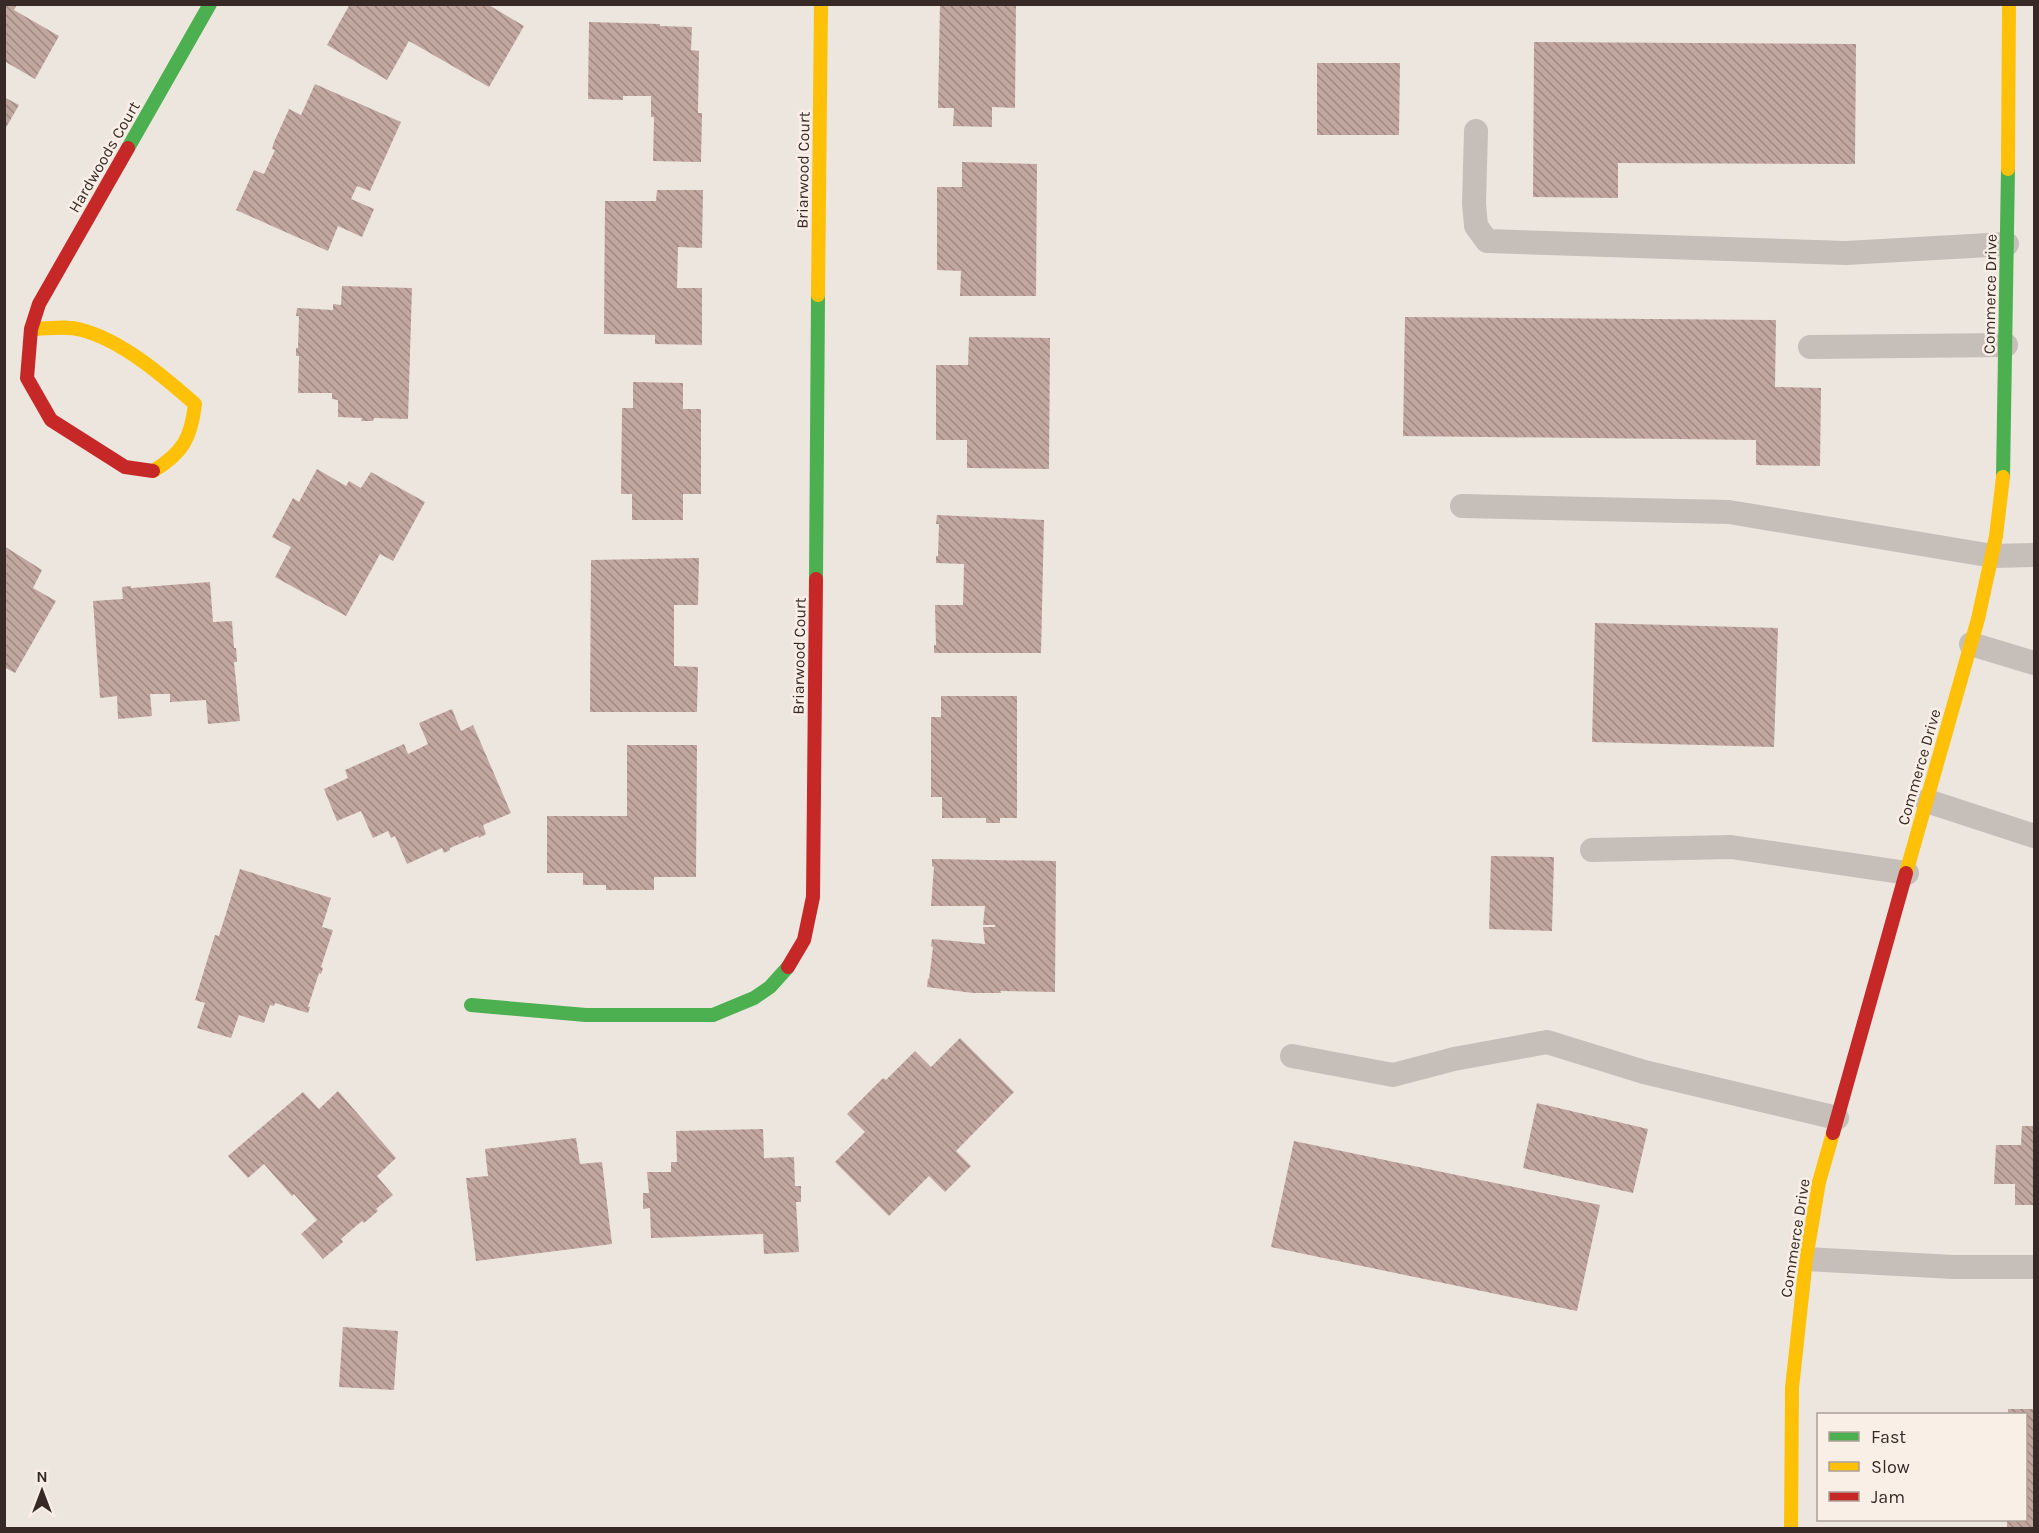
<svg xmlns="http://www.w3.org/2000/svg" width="2039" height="1533" viewBox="0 0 2039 1533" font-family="Karla,sans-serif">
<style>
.building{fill:url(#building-back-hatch)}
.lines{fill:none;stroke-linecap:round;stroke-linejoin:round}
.lane{stroke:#c6beb9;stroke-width:24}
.fast{stroke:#4caf50;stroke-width:14}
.slow{stroke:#ffc107;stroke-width:14}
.jam{stroke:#c62828;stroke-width:14}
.labels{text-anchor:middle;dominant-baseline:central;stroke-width:5;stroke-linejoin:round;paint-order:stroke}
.street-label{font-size:16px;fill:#372a26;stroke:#faefe6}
</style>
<defs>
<pattern id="building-back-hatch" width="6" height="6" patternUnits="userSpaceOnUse" patternTransform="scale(1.5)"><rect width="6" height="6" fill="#c2a7a0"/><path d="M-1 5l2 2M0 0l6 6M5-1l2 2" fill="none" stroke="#9e8882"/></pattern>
</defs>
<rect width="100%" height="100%" fill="#ede6df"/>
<path class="building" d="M 4,4 L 17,4 L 14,10 L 59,36 L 35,79 L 4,61 Z
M 350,4 L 487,4 L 524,26 L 489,87 L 409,41 L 387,80 L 327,45 Z
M 940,4 L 1016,4 L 1015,108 L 992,107 L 992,127 L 953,126 L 954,108 L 938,108 Z
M 589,22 L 660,24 L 660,26 L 692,27 L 691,50 L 699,51 L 698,113 L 702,113 L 701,162 L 653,161 L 654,117 L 651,117 L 651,96 L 623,96 L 623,100 L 588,99 Z
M 1534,42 L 1856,44 L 1855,164 L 1618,163 L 1618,198 L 1533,197 Z
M 1317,63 L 1400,63 L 1399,135 L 1317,135 Z
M 315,84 L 401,122 L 370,191 L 357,186 L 351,199 L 374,209 L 362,237 L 338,226 L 328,251 L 236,210 L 254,170 L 264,174 L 275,150 L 272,149 L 274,142 L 289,109 L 301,115 Z
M 4,97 L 19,105 L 4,131 Z
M 962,162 L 1037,164 L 1036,296 L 960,296 L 961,271 L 937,270 L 937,187 L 962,187 Z
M 657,190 L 703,190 L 702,248 L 678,247 L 677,288 L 702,288 L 702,345 L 655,344 L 655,335 L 604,334 L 605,201 L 656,201 Z
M 342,286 L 412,288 L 408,419 L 374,418 L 373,421 L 361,421 L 362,418 L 338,417 L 338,400 L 332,399 L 332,393 L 298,393 L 299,356 L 296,356 L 296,348 L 298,348 L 299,316 L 296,316 L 297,308 L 333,310 L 333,304 L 341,305 Z
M 1405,317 L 1776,320 L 1775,387 L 1821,388 L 1820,466 L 1756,465 L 1756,440 L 1403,436 Z
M 969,337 L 1050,338 L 1049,469 L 967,468 L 967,440 L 936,440 L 936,365 L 968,365 Z
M 633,382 L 683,383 L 683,409 L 701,409 L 701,494 L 683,494 L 683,520 L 632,520 L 632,494 L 621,494 L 622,408 L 633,408 Z
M 317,469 L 346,486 L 349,481 L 361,488 L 371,472 L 425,502 L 393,561 L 380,554 L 346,616 L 275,577 L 291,547 L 272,537 L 293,498 L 299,502 Z
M 937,515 L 1044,520 L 1041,653 L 934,653 L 934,645 L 936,645 L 935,605 L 963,605 L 964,564 L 936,563 L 936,556 L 938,556 L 939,524 L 936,524 Z
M 4,546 L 42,570 L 33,588 L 56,601 L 15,673 L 4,667 Z
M 699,558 L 698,605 L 674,605 L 674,666 L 698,667 L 697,712 L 590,712 L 591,560 Z
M 210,582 L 213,622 L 232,621 L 234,648 L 236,648 L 237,662 L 234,662 L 240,721 L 208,724 L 206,700 L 170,702 L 170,694 L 150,694 L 152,716 L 118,719 L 117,696 L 100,698 L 93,601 L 123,599 L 122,587 L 131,586 L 131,588 Z
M 1595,623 L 1778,628 L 1774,747 L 1592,742 Z
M 941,696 L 1017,696 L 1017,818 L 1000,818 L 1000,823 L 986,823 L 986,818 L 942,818 L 942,797 L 931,797 L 931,717 L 941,717 Z
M 452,709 L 461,731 L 473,725 L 511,813 L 483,825 L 486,834 L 479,838 L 478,836 L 450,848 L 450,850 L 444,853 L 442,848 L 407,864 L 395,836 L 391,838 L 388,831 L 373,838 L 361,811 L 337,821 L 324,789 L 348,778 L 345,770 L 404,744 L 408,754 L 428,744 L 419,723 Z
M 627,745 L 697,745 L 696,877 L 654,877 L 654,890 L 606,890 L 606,885 L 583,885 L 583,873 L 547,873 L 547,816 L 627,816 Z
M 1491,856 L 1554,857 L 1552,931 L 1489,929 Z
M 932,859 L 1056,861 L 1055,992 L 1000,991 L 1001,993 L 973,993 L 927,987 L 928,978 L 929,979 L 933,947 L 931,946 L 932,939 L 985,944 L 983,927 L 995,927 L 995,925 L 983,925 L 985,906 L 931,906 L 934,867 L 932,866 Z
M 240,869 L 331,898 L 322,927 L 333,930 L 321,967 L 323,968 L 321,974 L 319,973 L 308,1007 L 310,1007 L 308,1013 L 275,1003 L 274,1006 L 270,1005 L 264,1023 L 239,1015 L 231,1038 L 197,1028 L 205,1003 L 195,1000 L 215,935 L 219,936 Z
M 960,1038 L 1014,1092 L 956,1151 L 971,1166 L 945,1192 L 929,1176 L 889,1216 L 835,1162 L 865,1132 L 847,1114 L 883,1078 L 886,1080 L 915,1051 L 931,1067 Z
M 338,1091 L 396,1158 L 377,1176 L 393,1195 L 376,1209 L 378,1211 L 364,1223 L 362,1221 L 341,1239 L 343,1242 L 323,1259 L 301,1234 L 317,1220 L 294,1194 L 292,1196 L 264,1164 L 248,1178 L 228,1156 L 303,1092 L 319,1109 Z
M 1537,1103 L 1648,1129 L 1633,1193 L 1523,1168 Z
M 2022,1126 L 2034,1126 L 2034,1205 L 2015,1205 L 2015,1184 L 1994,1184 L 1996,1145 L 2021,1145 Z
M 763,1129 L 764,1158 L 794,1157 L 795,1186 L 801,1186 L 801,1202 L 796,1202 L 799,1252 L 764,1254 L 763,1234 L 651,1238 L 650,1208 L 643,1209 L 643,1193 L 649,1193 L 647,1172 L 671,1172 L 671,1162 L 677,1162 L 676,1131 Z
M 576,1138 L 580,1164 L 602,1162 L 612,1244 L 476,1261 L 466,1178 L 488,1176 L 485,1149 Z
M 1294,1141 L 1600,1205 L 1577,1311 L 1271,1247 Z
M 343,1327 L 398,1331 L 394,1390 L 339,1387 Z
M 2008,1409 L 2034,1409 L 2034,1528 L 2007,1528 L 2007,1520 L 2026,1520 L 2026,1414 L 2008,1414 Z"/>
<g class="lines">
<path class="lane" d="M 1476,131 L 1474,203 L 1476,226 L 1487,241 L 1846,253 L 2007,244
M 1810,347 L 2006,345
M 1462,506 L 1729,512 L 1993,556 L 2034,555
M 1971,644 L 2034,663
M 1927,801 L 2034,836
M 1592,850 L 1731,847 L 1907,873
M 1292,1056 L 1393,1075 L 1454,1059 L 1547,1042 L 1644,1072 L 1837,1118
M 1806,1259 L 1953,1267 L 2034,1267"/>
<path class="fast" d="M 128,148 L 210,4
M 2003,477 L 2008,169
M 816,579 L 818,295
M 471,1005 L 586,1015 L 713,1015 L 754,998 L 770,987 L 788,967"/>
<path class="slow" d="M 2008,169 L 2009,4
M 818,295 L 821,4
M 31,329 C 48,329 66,325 82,330 C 123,341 164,377 195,404 C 191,438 183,453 153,471
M 1906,873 L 1978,619 L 1996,536 L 2003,477
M 1791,1528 L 1792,1388 L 1806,1259 L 1819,1182 L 1833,1133"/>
<path class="jam" d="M 128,148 L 39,304 L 31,329 L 27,378 L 51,420 L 125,467 L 153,471
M 788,967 L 804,940 L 813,897 L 816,579
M 1833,1133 L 1906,873"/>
</g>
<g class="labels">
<g class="street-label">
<text transform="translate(104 157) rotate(-60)">Hardwoods Court</text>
<text transform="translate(803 170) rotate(-89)">Briarwood Court</text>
<text transform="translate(1990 294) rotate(-89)">Commerce Drive</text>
<text transform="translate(799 656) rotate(-89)">Briarwood Court</text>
<text transform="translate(1919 767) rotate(-74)">Commerce Drive</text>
<text transform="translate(1795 1238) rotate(-81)">Commerce Drive</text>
</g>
</g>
<rect width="2039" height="1533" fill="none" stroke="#372a26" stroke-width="12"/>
<rect x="1817" y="1413" width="210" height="108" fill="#faefe6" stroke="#aca099" stroke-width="1.5"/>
<rect x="1829" y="1432" width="30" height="9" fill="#4caf50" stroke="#aca099" stroke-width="1.5"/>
<text x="1871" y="1443" font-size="18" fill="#372a26">Fast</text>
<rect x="1829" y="1462" width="30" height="9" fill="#ffc107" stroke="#aca099" stroke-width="1.5"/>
<text x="1871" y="1473" font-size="18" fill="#372a26">Slow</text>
<rect x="1829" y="1492" width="30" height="9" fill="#c62828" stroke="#aca099" stroke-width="1.5"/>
<text x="1871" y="1503" font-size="18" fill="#372a26">Jam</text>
<g transform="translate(42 1491)" stroke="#faefe6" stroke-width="4.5" paint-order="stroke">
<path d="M0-4.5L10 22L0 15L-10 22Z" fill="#372a26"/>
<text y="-9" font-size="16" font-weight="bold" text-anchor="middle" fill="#372a26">N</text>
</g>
</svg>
